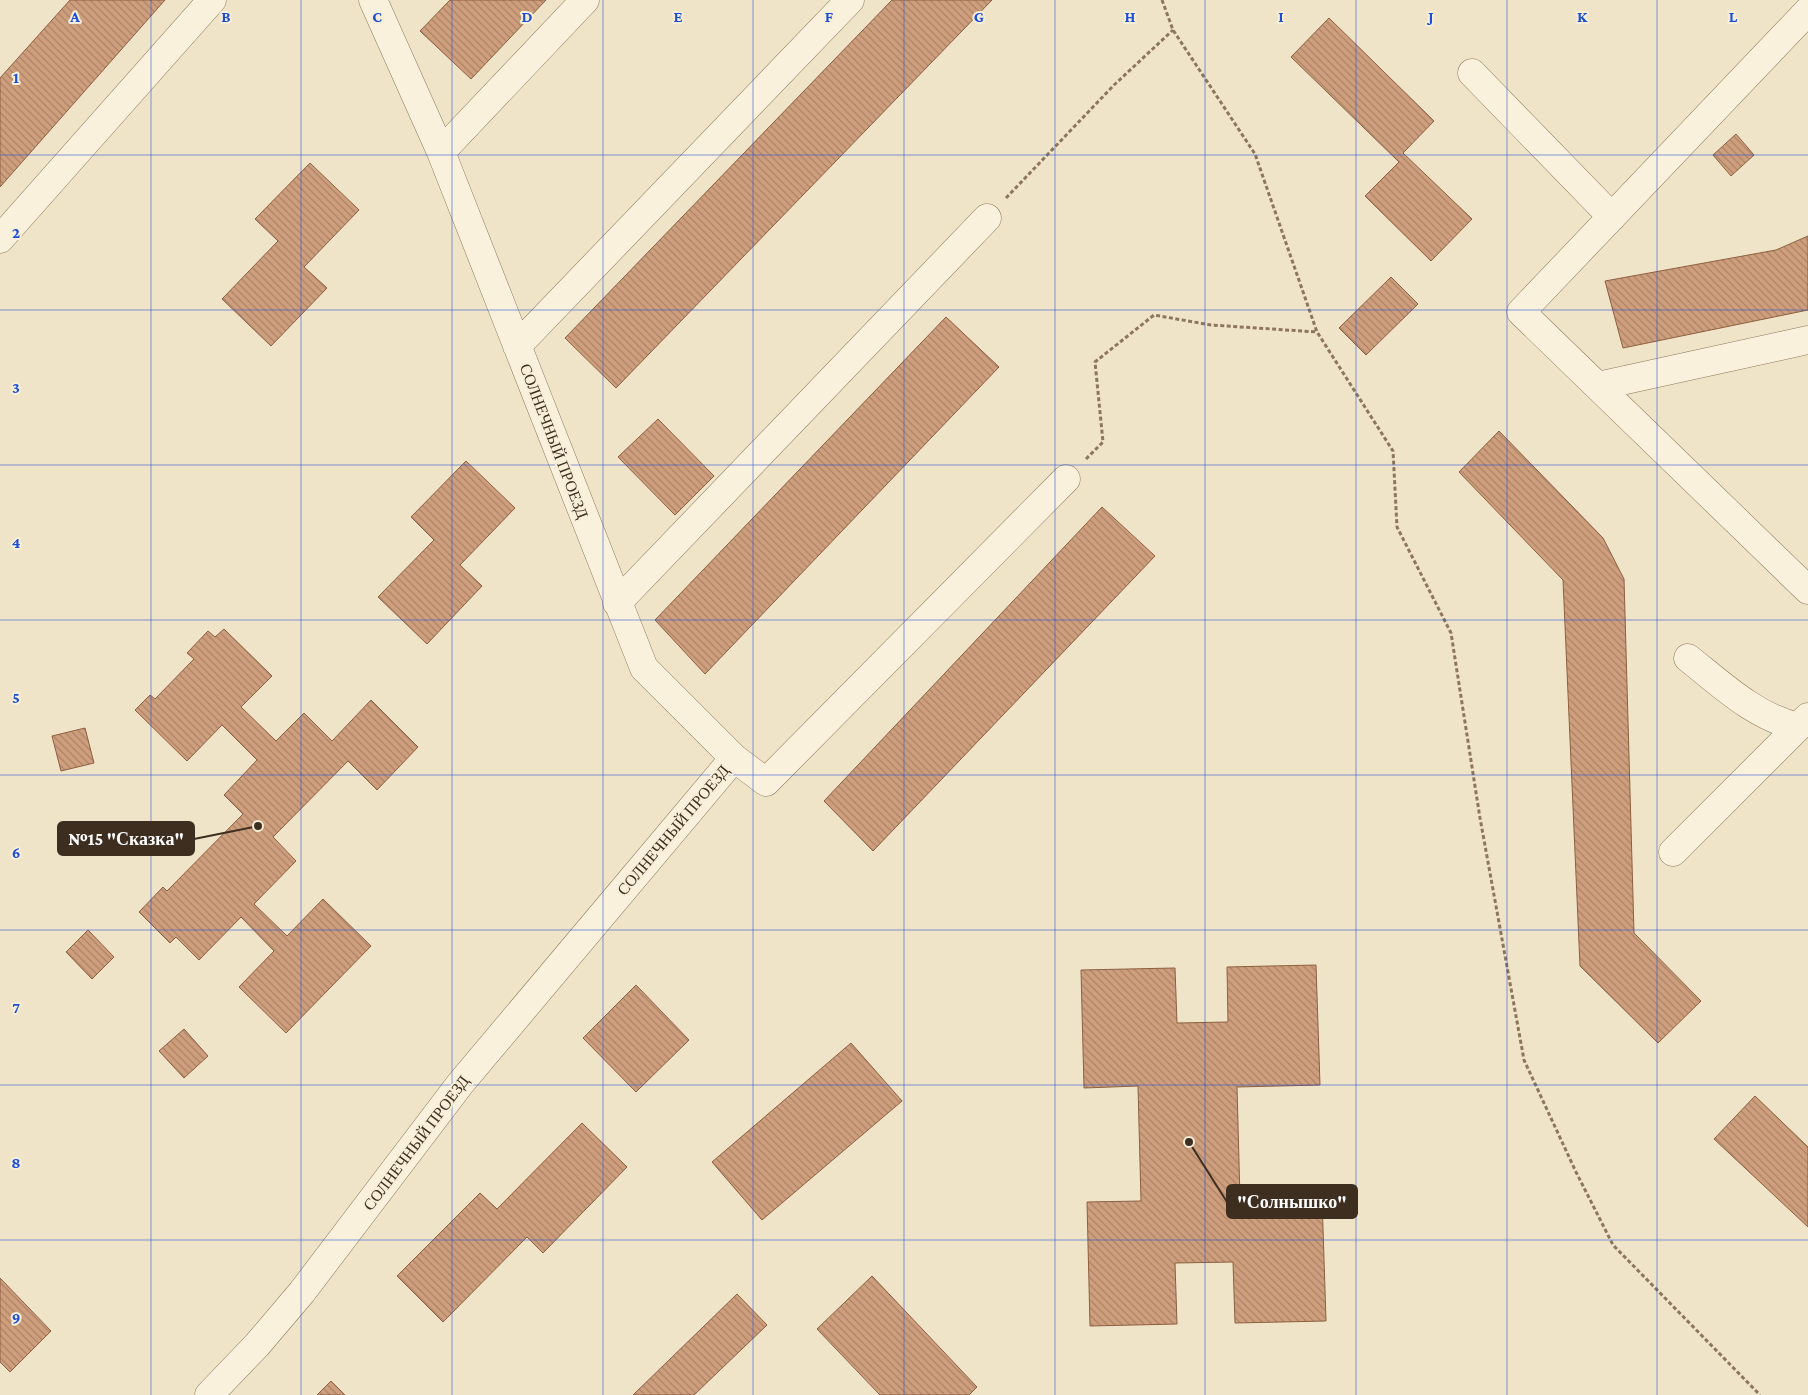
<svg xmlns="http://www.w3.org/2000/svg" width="1808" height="1395" viewBox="0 0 1808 1395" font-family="'Crimson Pro',serif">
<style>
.building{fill:url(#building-back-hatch);stroke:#8d5f41}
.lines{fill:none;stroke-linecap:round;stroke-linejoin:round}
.minor-casing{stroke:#8d765c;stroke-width:29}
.path{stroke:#8d765c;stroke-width:3;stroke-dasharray:4 2.5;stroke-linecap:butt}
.minor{stroke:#faf1dc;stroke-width:28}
.grid{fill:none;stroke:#1d4ed8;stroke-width:1;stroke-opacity:0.55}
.labels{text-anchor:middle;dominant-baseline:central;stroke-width:4;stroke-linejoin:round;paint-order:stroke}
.street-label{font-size:16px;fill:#3d2e20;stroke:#f7eed8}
.grid-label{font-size:16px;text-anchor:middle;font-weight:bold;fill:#1d4ed8;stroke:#f7eed8;stroke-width:4;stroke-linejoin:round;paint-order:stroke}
.leader{fill:none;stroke:#3d2e20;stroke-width:2}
.callout-dot{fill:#3d2e20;stroke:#f7eed8;stroke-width:2}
.callout{fill:#3d2e20;stroke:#3d2e20;stroke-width:2}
.callout-label{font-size:18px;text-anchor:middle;font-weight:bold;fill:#fff}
</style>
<defs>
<pattern id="building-back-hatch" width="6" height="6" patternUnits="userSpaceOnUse" patternTransform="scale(1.25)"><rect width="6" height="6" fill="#cf9f7d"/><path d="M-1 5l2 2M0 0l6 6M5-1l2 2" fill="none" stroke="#a98266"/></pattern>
</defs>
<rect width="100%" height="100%" fill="#f0e4c8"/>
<path class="building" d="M 70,0 L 165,0 L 0,187 L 0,78 Z
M 450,0 L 546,0 L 471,79 L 420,31 Z
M 892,0 L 992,0 L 616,388 L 565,338 Z
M 1329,18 L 1434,121 L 1403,153 L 1472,219 L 1431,261 L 1365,196 L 1399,162 L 1291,57 Z
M 1736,134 L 1754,155 L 1731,176 L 1713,155 Z
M 310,163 L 359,210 L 304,267 L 327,288 L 271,346 L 222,299 L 278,241 L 255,219 Z
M 1808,236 L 1808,310 L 1623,348 L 1605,281 L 1776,250 Z
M 1391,277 L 1418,304 L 1366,355 L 1339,328 Z
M 946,317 L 999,367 L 705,674 L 655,620 Z
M 658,419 L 714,476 L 675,515 L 618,457 Z
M 1499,431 L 1603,538 L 1624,579 L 1634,933 L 1701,1001 L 1658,1043 L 1580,966 L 1563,580 L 1459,472 Z
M 466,461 L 515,508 L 460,565 L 482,586 L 427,644 L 378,597 L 434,540 L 411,517 Z
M 1102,507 L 1155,556 L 873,851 L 824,801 Z
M 224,629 L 272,676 L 241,707 L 276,741 L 304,713 L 332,741 L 371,700 L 418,747 L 377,790 L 348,761 L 273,837 L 296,861 L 254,904 L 287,936 L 323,899 L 371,946 L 286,1033 L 239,987 L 274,951 L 241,917 L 199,960 L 176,937 L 170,943 L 139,912 L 163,887 L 167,891 L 243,814 L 224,795 L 257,760 L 222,725 L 187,761 L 135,710 L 150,695 L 155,699 L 194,659 L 187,653 L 208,631 L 215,637 Z
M 85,728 L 94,763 L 61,771 L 52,736 Z
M 88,930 L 114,957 L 92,979 L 66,952 Z
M 1316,965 L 1320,1085 L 1237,1087 L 1240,1199 L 1322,1197 L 1326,1321 L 1235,1323 L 1233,1262 L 1175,1263 L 1177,1324 L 1090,1326 L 1087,1202 L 1141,1201 L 1138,1086 L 1084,1088 L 1081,970 L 1175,968 L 1177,1023 L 1228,1022 L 1227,967 Z
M 636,985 L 689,1040 L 636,1092 L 583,1038 Z
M 184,1029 L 208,1056 L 184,1078 L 159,1051 Z
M 851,1043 L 902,1101 L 762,1220 L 712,1162 Z
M 1755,1096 L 1808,1147 L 1808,1227 L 1714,1139 Z
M 582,1123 L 627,1167 L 543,1253 L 527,1237 L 443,1322 L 397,1276 L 480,1193 L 497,1209 Z
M 872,1276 L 977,1387 L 969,1395 L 880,1395 L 817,1329 Z
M 0,1278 L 51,1331 L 10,1372 L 0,1362 Z
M 737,1294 L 767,1325 L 694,1395 L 633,1395 Z
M 331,1381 L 345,1395 L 317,1395 Z"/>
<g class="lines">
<defs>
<path id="minor" d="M 1808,11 L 1521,312 L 1808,590
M 1472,73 L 1612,217
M 441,152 L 585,0
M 0,239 L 212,0
M 517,346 L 850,0
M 1598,386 L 1808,340
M 617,603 L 987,218
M 1688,658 C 1722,685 1754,716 1798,727
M 734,758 L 766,782 L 1066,479
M 1673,852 L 1808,717
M 209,1395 L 257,1345 L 302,1292 L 460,1084 L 734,758 L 644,668 L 441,152 L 373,0"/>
</defs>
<use href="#minor" class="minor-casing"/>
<path class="path" d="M 1162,0 L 1173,30 L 1255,154 L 1317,332 L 1393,451 L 1397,527 L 1451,633 L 1480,818 L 1524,1060 L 1576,1172 L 1613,1245 L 1760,1395
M 1006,198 L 1114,85 L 1173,30
M 1086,459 L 1103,442 L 1095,362 L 1154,315 L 1211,325 L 1317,332"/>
<use href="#minor" class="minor"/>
</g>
<path class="grid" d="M 151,0 L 151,1395M 301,0 L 301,1395M 452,0 L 452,1395M 603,0 L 603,1395M 753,0 L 753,1395M 904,0 L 904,1395M 1055,0 L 1055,1395M 1205,0 L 1205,1395M 1356,0 L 1356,1395M 1507,0 L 1507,1395M 1657,0 L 1657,1395M 0,155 L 1808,155M 0,310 L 1808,310M 0,465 L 1808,465M 0,620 L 1808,620M 0,775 L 1808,775M 0,930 L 1808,930M 0,1085 L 1808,1085M 0,1240 L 1808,1240"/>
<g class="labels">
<g class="street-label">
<text transform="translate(554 441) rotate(69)">СОЛНЕЧНЫЙ ПРОЕЗД</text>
<text transform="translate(673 830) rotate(-50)">СОЛНЕЧНЫЙ ПРОЕЗД</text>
<text transform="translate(416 1143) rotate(-53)">СОЛНЕЧНЫЙ ПРОЕЗД</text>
</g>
</g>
<g class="grid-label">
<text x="75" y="22">A</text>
<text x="226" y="22">B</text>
<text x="377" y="22">C</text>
<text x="527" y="22">D</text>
<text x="678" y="22">E</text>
<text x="829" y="22">F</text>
<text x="979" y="22">G</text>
<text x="1130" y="22">H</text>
<text x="1281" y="22">I</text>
<text x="1431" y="22">J</text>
<text x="1582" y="22">K</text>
<text x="1733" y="22">L</text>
<text x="16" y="83">1</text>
<text x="16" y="238">2</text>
<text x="16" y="393">3</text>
<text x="16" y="548">4</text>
<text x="16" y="703">5</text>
<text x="16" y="858">6</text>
<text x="16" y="1013">7</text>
<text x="16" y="1168">8</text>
<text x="16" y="1323">9</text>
</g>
<path class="leader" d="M258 826L194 839M1189 1142L1227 1202"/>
<g class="callout-dot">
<circle cx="258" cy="826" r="5"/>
<circle cx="1189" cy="1142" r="5"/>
</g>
<g class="callout">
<rect x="58" y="822" width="136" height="33" rx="5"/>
<rect x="1227" y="1185" width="130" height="33" rx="5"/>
</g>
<g class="callout-label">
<text x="126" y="845">№15 "Сказка"</text>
<text x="1292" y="1208">"Солнышко"</text>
</g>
</svg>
